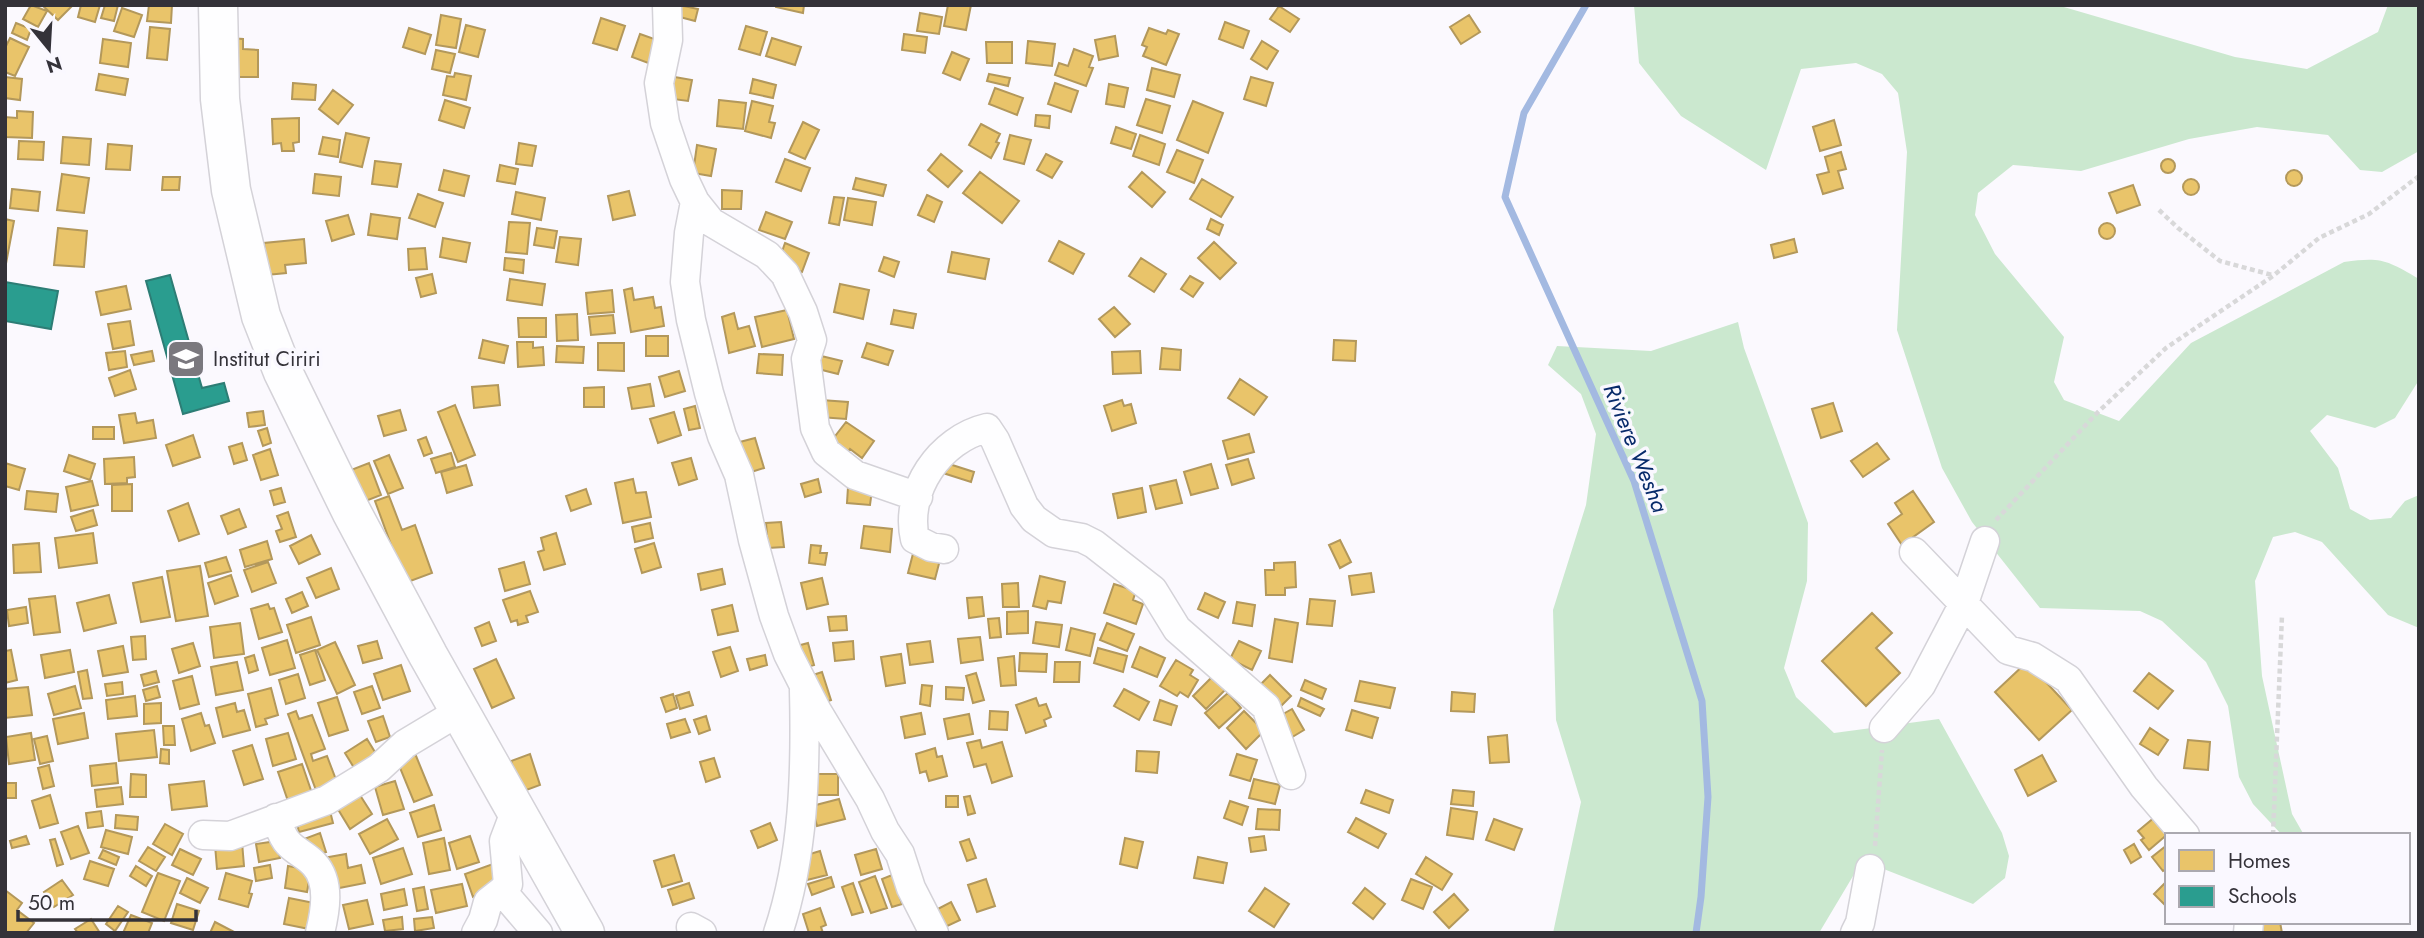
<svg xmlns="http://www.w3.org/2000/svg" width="2424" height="938" viewBox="0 0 2424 938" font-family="Jost,sans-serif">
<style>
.forest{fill:#cbe8cf}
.homes{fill:#e9c46a;stroke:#b3985b;stroke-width:2}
.schools{fill:#2a9d8f;stroke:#2d7d75;stroke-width:2}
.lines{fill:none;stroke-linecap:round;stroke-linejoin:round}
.stream{stroke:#a3b9e1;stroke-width:7}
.street-casing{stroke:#d4d2d8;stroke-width:31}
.secondary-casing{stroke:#d4d2d8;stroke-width:41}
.path{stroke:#d8d8d9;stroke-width:4.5;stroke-dasharray:5 3.5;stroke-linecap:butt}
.street{stroke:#fefeff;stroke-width:28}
.secondary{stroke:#fefeff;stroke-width:38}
.labels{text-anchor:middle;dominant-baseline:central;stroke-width:7;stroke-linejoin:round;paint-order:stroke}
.poi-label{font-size:21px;fill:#343239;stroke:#faf8ff;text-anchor:start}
.water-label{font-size:23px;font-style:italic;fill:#072a6a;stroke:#faf8ff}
</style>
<rect width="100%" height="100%" fill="#fbf9fe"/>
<path class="forest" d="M 1634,5 L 2057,5 L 2235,57 L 2307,69 L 2378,32 L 2388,5 L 2419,5 L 2419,151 L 2382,172 L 2360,170 L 2328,135 L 2257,127 L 2189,139 L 2081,171 L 2013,165 L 1978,193 L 1975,215 L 1995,254 L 2064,337 L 2054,382 L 2064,400 L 2119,421 L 2191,343 L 2344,262 C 2382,257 2386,260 2419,279 L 2419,380 L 2395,418 L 2375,428 L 2327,415 L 2310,431 L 2338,468 L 2350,509 L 2370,520 L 2391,518 L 2405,501 L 2419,495 L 2419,628 L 2388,615 L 2322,542 L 2295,532 L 2273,537 L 2255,581 L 2262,676 L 2292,814 L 2304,835 L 2282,835 L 2253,804 L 2239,777 L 2228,706 L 2206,662 L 2162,621 L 2140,611 L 2040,608 L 1972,522 L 1942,468 L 1897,330 L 1907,152 L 1898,93 L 1882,74 L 1856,63 L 1801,69 L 1766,170 L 1681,116 L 1639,63 Z
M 1738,322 L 1744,348 L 1808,523 L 1807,581 L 1784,668 L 1796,697 L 1834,733 L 1939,719 L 2002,833 L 2009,856 L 2005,878 L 1973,904 L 1876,866 L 1856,871 L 1819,933 L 1553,933 L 1581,802 L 1556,720 L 1553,610 L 1586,505 L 1596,434 L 1581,394 L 1548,365 L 1557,346 L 1651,351 Z"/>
<path class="homes" d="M 31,5 L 47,11 L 38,27 L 23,19 Z
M 42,5 L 73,5 L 58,20 Z
M 81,5 L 100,5 L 95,22 L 78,17 Z
M 105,5 L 118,5 L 114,21 L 101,18 Z
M 149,5 L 172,5 L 171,23 L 147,21 Z
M 679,5 L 698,9 L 695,21 L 676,16 Z
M 776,5 L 804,5 L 803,13 L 776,7 Z
M 948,5 L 971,5 L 966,30 L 944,26 Z
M 1279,6 L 1299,19 L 1290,32 L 1270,19 Z
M 122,8 L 142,15 L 134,37 L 114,31 Z
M 920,13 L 942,17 L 939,34 L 917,31 Z
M 441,15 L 461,19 L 456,48 L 436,45 Z
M 1469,15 L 1480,32 L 1461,44 L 1450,27 Z
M 601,18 L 625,26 L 617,50 L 593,43 Z
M 1225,22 L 1249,31 L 1243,48 L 1219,39 Z
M 16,23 L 31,29 L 27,40 L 12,33 Z
M 466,25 L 485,30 L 478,57 L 459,52 Z
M 746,26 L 767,32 L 760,55 L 739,49 Z
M 150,27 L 170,29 L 167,60 L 147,58 Z
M 409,28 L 431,35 L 425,54 L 403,47 Z
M 1149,28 L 1166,34 L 1168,30 L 1179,34 L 1166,65 L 1143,56 L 1147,47 L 1142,45 Z
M 640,34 L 660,41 L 651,64 L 632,57 Z
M 904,34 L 927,37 L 925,53 L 902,50 Z
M 1115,36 L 1118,56 L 1099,60 L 1095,40 Z
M 10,38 L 29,47 L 15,76 L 5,72 L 5,48 Z
M 228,38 L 243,39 L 243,49 L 258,50 L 258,77 L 228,77 Z
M 772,38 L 801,47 L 795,65 L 766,56 Z
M 103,39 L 131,43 L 128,67 L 100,63 Z
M 1028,41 L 1055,44 L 1052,66 L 1026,63 Z
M 1262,41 L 1278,51 L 1267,69 L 1251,59 Z
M 986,42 L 1012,42 L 1012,63 L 987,63 Z
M 1074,49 L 1093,56 L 1089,67 L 1093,68 L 1086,86 L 1055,75 L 1059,63 L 1068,66 Z
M 436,50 L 455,54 L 450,73 L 432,69 Z
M 952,52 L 969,59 L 960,80 L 943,73 Z
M 1152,68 L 1180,75 L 1174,97 L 1147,90 Z
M 455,73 L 471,76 L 466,100 L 443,95 L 447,76 L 454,77 Z
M 99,74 L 128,79 L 125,95 L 96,90 Z
M 989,74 L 1010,78 L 1008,86 L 987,81 Z
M 669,76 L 692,80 L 688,101 L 665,98 Z
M 5,77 L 22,79 L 20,100 L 5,98 Z
M 1251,77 L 1273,83 L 1266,106 L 1244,99 Z
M 753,79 L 776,85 L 773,98 L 750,93 Z
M 293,83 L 316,85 L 315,100 L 292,99 Z
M 1055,83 L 1078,91 L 1071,112 L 1048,104 Z
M 1109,84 L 1128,88 L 1124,107 L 1106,104 Z
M 995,88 L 1023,98 L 1017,115 L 989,104 Z
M 333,90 L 353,105 L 338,124 L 319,109 Z
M 1146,99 L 1170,106 L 1162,133 L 1137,125 Z
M 445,100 L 470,108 L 464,128 L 439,120 Z
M 719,100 L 746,103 L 743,129 L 717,126 Z
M 752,101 L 773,106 L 769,122 L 775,123 L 771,138 L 745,131 Z
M 1193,101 L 1223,113 L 1208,153 L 1177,140 Z
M 17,111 L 33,112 L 32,138 L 5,137 L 5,117 L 17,118 Z
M 1036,115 L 1050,116 L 1049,128 L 1035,126 Z
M 299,118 L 299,142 L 293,143 L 294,151 L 282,151 L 281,143 L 273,144 L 272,119 Z
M 1834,120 L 1841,145 L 1820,151 L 1813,127 Z
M 803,122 L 819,130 L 805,159 L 789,152 Z
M 981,124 L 1000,134 L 996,142 L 999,143 L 991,158 L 969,145 Z
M 1116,127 L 1136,134 L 1131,149 L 1111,143 Z
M 346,133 L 369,138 L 362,167 L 340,162 Z
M 1010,135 L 1031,140 L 1024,164 L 1004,159 Z
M 1140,135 L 1165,144 L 1159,165 L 1133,156 Z
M 63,137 L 91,139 L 89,165 L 61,163 Z
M 323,137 L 340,140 L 338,157 L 319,154 Z
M 19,141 L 44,142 L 43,160 L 18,159 Z
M 519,143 L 536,146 L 532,166 L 516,164 Z
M 108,144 L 132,146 L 130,170 L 106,169 Z
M 697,145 L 716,149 L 711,176 L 693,173 Z
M 1177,150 L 1203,160 L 1194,183 L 1167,172 Z
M 1841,152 L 1846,169 L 1838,171 L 1843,188 L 1823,194 L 1817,175 L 1829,172 L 1825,157 Z
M 941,154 L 962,171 L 948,187 L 928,170 Z
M 1046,154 L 1062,162 L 1052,178 L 1037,170 Z
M2161 166a7 7 0 1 1 14 0a7 7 0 1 1-14 0Z
M 785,159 L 810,168 L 801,191 L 776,182 Z
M 375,161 L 401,164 L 397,187 L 372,184 Z
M 500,165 L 518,169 L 515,184 L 497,181 Z
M2286 178a8 8 0 1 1 16 0a8 8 0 1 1-16 0Z
M 444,170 L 469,176 L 464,196 L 439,190 Z
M 980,172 L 1019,201 L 1002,223 L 963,193 Z
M 1142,172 L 1165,192 L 1152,207 L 1129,187 Z
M 62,174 L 89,178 L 84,213 L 57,210 Z
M 315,174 L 341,177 L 339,196 L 313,193 Z
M 163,177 L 180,177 L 179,190 L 162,190 Z
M 856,178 L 886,185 L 883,196 L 853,189 Z
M2183 187a8 8 0 1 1 16 0a8 8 0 1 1-16 0Z
M 1202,179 L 1233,197 L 1221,217 L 1190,199 Z
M 2133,185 L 2140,205 L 2117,213 L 2109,193 Z
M 12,189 L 40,192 L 38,211 L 10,208 Z
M 722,190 L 742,191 L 741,209 L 722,209 Z
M 629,191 L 635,215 L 613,220 L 608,196 Z
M 516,192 L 545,198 L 541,220 L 512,214 Z
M 418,194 L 443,203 L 435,227 L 409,218 Z
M 927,195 L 942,202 L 934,222 L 918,215 Z
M 834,197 L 844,198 L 839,225 L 829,223 Z
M 848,198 L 876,202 L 872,225 L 844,220 Z
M 766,212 L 792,222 L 785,239 L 759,230 Z
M 371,214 L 400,218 L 397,239 L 368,235 Z
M 348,215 L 354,234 L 332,241 L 326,221 Z
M 5,219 L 14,221 L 5,269 Z
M 1211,219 L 1223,225 L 1219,235 L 1207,229 Z
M 509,222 L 530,223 L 527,254 L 506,252 Z
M2099 231a8 8 0 1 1 16 0a8 8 0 1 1-16 0Z
M 58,228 L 87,231 L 84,267 L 54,265 Z
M 537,228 L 557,231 L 554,248 L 534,245 Z
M 560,237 L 581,239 L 578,265 L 556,262 Z
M 443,238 L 470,243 L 466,262 L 440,257 Z
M 304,239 L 306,263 L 285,265 L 286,273 L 267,275 L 264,243 Z
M 1794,239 L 1797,252 L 1774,258 L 1771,245 Z
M 1059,241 L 1084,254 L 1073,274 L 1049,261 Z
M 1214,242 L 1236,263 L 1220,279 L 1198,258 Z
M 785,243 L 809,253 L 802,272 L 778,263 Z
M 425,248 L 427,269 L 409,270 L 408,249 Z
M 952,252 L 989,259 L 985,279 L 948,272 Z
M 884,257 L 899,262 L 894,277 L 879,271 Z
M 505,258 L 524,260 L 523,273 L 504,270 Z
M 1141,258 L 1166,274 L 1154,292 L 1129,276 Z
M 432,274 L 436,293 L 421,297 L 416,278 Z
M 1190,276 L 1203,283 L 1193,297 L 1181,289 Z
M 510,279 L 545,284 L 542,305 L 507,300 Z
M 840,284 L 869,290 L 863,319 L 834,312 Z
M 126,286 L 131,309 L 101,315 L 96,292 Z
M 632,288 L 634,300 L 653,297 L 655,308 L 661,307 L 664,326 L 631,332 L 624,290 Z
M 612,290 L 614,312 L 588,314 L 586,293 Z
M 1114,307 L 1130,324 L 1115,337 L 1099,319 Z
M 787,310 L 794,339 L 762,347 L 755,317 Z
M 894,310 L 916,314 L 913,328 L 891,324 Z
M 734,313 L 738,329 L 749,326 L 755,346 L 729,353 L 722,317 Z
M 577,314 L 578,340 L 557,341 L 556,315 Z
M 613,315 L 615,333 L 591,335 L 589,317 Z
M 518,318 L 546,318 L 546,337 L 519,337 Z
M 130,321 L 134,345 L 113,349 L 108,324 Z
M 646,336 L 668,336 L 668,356 L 646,356 Z
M 483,340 L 508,346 L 504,363 L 479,358 Z
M 1334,340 L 1356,341 L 1355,361 L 1333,360 Z
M 517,342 L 533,342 L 533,348 L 543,347 L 544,365 L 518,367 Z
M 598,343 L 624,343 L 624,371 L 598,370 Z
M 867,343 L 893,351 L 888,365 L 862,357 Z
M 557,346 L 584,347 L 583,363 L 556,362 Z
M 1162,348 L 1181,350 L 1180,370 L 1160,369 Z
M 125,351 L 127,367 L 109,370 L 106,353 Z
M 152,351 L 154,361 L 134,365 L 131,355 Z
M 1140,351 L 1141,373 L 1113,374 L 1112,352 Z
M 759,354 L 783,355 L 782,375 L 757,373 Z
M 813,354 L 842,361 L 838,374 L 810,367 Z
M 130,370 L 136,389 L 115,396 L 109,378 Z
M 679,371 L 685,391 L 665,397 L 659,377 Z
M 1240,379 L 1267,397 L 1254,415 L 1228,398 Z
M 650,384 L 654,406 L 632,409 L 628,388 Z
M 498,385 L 500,405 L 474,408 L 472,387 Z
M 604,387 L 604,407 L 584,407 L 584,388 Z
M 821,400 L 848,402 L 846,419 L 820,417 Z
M 1122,400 L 1124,406 L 1131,404 L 1136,423 L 1112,431 L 1104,406 Z
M 1833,403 L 1842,431 L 1821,438 L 1812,409 Z
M 455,405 L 475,455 L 458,462 L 438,412 Z
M 695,406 L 700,428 L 689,430 L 684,409 Z
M 400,410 L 406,430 L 384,436 L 378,416 Z
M 263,411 L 265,425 L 249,427 L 247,413 Z
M 674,412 L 681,435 L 658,443 L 650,419 Z
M 135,413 L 137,423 L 153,420 L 156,438 L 124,443 L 119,415 Z
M 846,422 L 874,441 L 862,458 L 850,449 L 846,455 L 829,444 Z
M 93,427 L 114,427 L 114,439 L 93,439 Z
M 267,428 L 271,443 L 263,446 L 258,431 Z
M 1249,434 L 1254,452 L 1228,459 L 1223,441 Z
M 193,435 L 200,457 L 173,466 L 166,445 Z
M 426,437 L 432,453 L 424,456 L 418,440 Z
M 755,438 L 764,468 L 745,474 L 736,443 Z
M 242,443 L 247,460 L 234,464 L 229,447 Z
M 1877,443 L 1889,459 L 1863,477 L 1851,461 Z
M 270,449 L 278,475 L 261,480 L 253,455 Z
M 451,453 L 455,467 L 436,473 L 431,459 Z
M 69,455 L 95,464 L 90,480 L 64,471 Z
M 389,455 L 403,488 L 388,494 L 374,461 Z
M 134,457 L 135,477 L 127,478 L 127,483 L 105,484 L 104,459 Z
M 691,458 L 697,479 L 679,485 L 672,463 Z
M 1248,459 L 1254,478 L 1232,485 L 1226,465 Z
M 5,463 L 25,469 L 19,490 L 5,486 Z
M 369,463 L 381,495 L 363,502 L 351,470 Z
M 946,463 L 974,472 L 971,482 L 943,473 Z
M 1211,464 L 1218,488 L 1191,495 L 1184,472 Z
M 466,465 L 472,485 L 447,493 L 441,472 Z
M 633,479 L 636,493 L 646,492 L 651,517 L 623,523 L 615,483 Z
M 818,479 L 821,492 L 805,497 L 801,484 Z
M 1176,480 L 1182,503 L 1156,509 L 1150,486 Z
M 92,481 L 98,505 L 71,511 L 66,487 Z
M 132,484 L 132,511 L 112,511 L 112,485 Z
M 848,487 L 872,490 L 870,505 L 847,503 Z
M 281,488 L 285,502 L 274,505 L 270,491 Z
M 1142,488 L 1146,512 L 1118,518 L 1113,494 Z
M 586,489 L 591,504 L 571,511 L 566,496 Z
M 27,491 L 58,494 L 56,512 L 25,509 Z
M 1913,491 L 1934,522 L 1902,545 L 1888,524 L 1902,514 L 1895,503 Z
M 389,496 L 402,530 L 415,525 L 432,573 L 405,583 L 375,501 Z
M 188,503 L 199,534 L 179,541 L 168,511 Z
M 239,509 L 246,527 L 228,534 L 221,516 Z
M 93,510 L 97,525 L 76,531 L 71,517 Z
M 288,512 L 296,537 L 280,542 L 276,531 L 282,529 L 277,516 Z
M 781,522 L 784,547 L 768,548 L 766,523 Z
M 650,523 L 653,538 L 635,542 L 632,527 Z
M 864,526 L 892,529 L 890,552 L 861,548 Z
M 93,533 L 97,563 L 59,568 L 55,538 Z
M 556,533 L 565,564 L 544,570 L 538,552 L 544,550 L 541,538 Z
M 311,535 L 320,554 L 299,564 L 290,546 Z
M 1340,540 L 1351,562 L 1340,568 L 1329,545 Z
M 267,541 L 272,559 L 245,567 L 240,550 Z
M 39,543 L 41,572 L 14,573 L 13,545 Z
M 654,543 L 661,567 L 642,573 L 635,549 Z
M 811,545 L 821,546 L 820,553 L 827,553 L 825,565 L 809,563 Z
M 915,546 L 942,552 L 935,579 L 908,573 Z
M 226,557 L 231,571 L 209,577 L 205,563 Z
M 268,562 L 276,583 L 252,592 L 244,570 Z
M 524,562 L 530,584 L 505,591 L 499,569 Z
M 1295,562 L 1296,587 L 1285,588 L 1285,595 L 1266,595 L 1265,570 L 1274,570 L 1274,563 Z
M 200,566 L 208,616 L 176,621 L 167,571 Z
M 331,568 L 339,589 L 316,598 L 307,578 Z
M 722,569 L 725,584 L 701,590 L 698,574 Z
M 1371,573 L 1374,592 L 1352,595 L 1349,576 Z
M 231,575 L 238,596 L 215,604 L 208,583 Z
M 1040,576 L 1065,582 L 1061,603 L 1048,601 L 1046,609 L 1033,606 Z
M 162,577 L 170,617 L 141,622 L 133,583 Z
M 822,578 L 828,604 L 807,609 L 801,583 Z
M 1018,583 L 1019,607 L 1003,607 L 1002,584 Z
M 1114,584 L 1136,591 L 1133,600 L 1143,604 L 1136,624 L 1104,613 Z
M 530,591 L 538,612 L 526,616 L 528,622 L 518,625 L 517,620 L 511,622 L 503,600 Z
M 302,592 L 308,606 L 292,613 L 286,599 Z
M 1205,593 L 1225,602 L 1218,618 L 1198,609 Z
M 109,595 L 116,623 L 84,631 L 77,603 Z
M 55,596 L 60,632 L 34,635 L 29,599 Z
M 982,597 L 984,616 L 969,618 L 967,598 Z
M 1310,599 L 1335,601 L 1332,626 L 1307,624 Z
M 1237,602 L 1255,605 L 1252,626 L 1233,623 Z
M 268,604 L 270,609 L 274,608 L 282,632 L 259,639 L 251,609 Z
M 732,605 L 738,631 L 718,635 L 712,610 Z
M 26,607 L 28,623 L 9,626 L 7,610 Z
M 1028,611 L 1028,633 L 1007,634 L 1007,612 Z
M 1872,613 L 1892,633 L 1876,648 L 1900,673 L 1866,706 L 1822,661 Z
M 846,616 L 847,630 L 830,631 L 828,617 Z
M 311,617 L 320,645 L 296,653 L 287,625 Z
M 999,618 L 1001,637 L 990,638 L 988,619 Z
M 1275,619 L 1298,623 L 1292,662 L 1269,658 Z
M 489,622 L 496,641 L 482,646 L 475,628 Z
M 1036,622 L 1062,625 L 1059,647 L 1033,643 Z
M 240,623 L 244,654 L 214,658 L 210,627 Z
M 1107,623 L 1134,634 L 1127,651 L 1100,640 Z
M 1071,628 L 1095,634 L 1090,656 L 1066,650 Z
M 145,636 L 146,659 L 133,660 L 131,637 Z
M 980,637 L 983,660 L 961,663 L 958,639 Z
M 287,640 L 295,668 L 270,675 L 262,648 Z
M 377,641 L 382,658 L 363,663 L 358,646 Z
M 853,641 L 854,659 L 835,661 L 833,643 Z
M 930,641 L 933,662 L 910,665 L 907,644 Z
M 1239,641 L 1261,651 L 1252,670 L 1230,659 Z
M 335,642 L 355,685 L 337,694 L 317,650 Z
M 193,643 L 200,666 L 179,673 L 172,649 Z
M 808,643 L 814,665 L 799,669 L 793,647 Z
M 123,646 L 128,672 L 103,676 L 98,651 Z
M 730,647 L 738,671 L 721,677 L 713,652 Z
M 1140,647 L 1165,658 L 1157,677 L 1132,667 Z
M 1098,648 L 1127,656 L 1123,672 L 1094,663 Z
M 11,650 L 17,680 L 5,683 L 5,651 Z
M 70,650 L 74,672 L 45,678 L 41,655 Z
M 315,650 L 325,680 L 310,685 L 300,655 Z
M 1020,653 L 1047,654 L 1046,672 L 1019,671 Z
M 901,654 L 905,683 L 886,686 L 881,657 Z
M 254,655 L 258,670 L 249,673 L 245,658 Z
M 765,655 L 767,665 L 750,670 L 747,659 Z
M 1014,656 L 1016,685 L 1001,686 L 998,658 Z
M 496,659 L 514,698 L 492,708 L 474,669 Z
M 1176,660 L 1193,670 L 1190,675 L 1198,680 L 1188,697 L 1180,692 L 1177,696 L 1160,686 Z
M 237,662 L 243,690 L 216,695 L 211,667 Z
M 1055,662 L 1080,662 L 1079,682 L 1054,682 Z
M 2027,662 L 2072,710 L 2039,740 L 1995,692 Z
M 401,665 L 410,691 L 383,700 L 374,674 Z
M 87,670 L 92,698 L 83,699 L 78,672 Z
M 156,671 L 159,682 L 144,686 L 141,675 Z
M 822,672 L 831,700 L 816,705 L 807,677 Z
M 976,673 L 984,700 L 973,703 L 966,676 Z
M 2149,673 L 2173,691 L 2158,709 L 2134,691 Z
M 298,674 L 305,698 L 286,704 L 279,680 Z
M 1215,674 L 1228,687 L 1206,709 L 1193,696 Z
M 1270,675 L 1291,696 L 1278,709 L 1256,689 Z
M 192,676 L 199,704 L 180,709 L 173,681 Z
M 1305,680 L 1326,689 L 1322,699 L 1301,690 Z
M 1360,681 L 1395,688 L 1390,708 L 1355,701 Z
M 122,682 L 123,694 L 107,696 L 105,684 Z
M 922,685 L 932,686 L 930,706 L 920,704 Z
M 75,686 L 81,708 L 54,715 L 48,694 Z
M 157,686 L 160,697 L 146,701 L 143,690 Z
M 372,686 L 380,708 L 362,714 L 354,692 Z
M 28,687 L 32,715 L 5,718 L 5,689 Z
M 946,687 L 964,688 L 963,700 L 946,699 Z
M 271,688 L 278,715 L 265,719 L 267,724 L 256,727 L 248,694 Z
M 1124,689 L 1149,702 L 1139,720 L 1114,706 Z
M 689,692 L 693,705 L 680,709 L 676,696 Z
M 1452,692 L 1475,694 L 1474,712 L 1451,711 Z
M 1228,693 L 1241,708 L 1219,728 L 1205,713 Z
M 673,694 L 677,708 L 666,712 L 661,698 Z
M 135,696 L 137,716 L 108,719 L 106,700 Z
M 337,697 L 348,730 L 329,736 L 318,703 Z
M 1036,698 L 1039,706 L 1046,704 L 1051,717 L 1044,720 L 1046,726 L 1026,733 L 1016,705 Z
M 1301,698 L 1324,709 L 1320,716 L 1298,706 Z
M 1160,700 L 1177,706 L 1171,725 L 1154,720 Z
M 161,703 L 161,723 L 144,724 L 144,704 Z
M 235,703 L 237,712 L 244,710 L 250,730 L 223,737 L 216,708 Z
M 1292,709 L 1304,730 L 1289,739 L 1276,718 Z
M 1352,710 L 1378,718 L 1372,738 L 1346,730 Z
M 296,711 L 299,719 L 312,715 L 325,749 L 311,754 L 313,761 L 327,756 L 338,785 L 317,793 L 288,714 Z
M 990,711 L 1008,712 L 1007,730 L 989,729 Z
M 1244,711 L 1264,731 L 1246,749 L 1227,728 Z
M 84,713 L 88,738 L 58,744 L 53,719 Z
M 201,713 L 205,726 L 209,725 L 215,743 L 191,751 L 182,719 Z
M 921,713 L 925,734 L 905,738 L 901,717 Z
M 969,714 L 973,734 L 948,739 L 944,719 Z
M 383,716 L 390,737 L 376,742 L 368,721 Z
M 706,716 L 710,730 L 699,734 L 694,720 Z
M 685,719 L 690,732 L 671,738 L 667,724 Z
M 163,726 L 174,726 L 175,745 L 164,745 Z
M 2150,728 L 2168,740 L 2158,755 L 2140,744 Z
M 154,730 L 157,757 L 119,761 L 116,734 Z
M 31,733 L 35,760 L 9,764 L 6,737 Z
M 288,733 L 296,759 L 273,766 L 266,739 Z
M 1507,735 L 1509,762 L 1490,763 L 1488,737 Z
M 47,736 L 53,761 L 40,764 L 34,739 Z
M 367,739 L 378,757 L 356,771 L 345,753 Z
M 980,740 L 982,748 L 1002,742 L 1012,776 L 992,783 L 986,764 L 974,767 L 967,743 Z
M 2188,740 L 2210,742 L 2208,770 L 2184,768 Z
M 252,745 L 263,779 L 244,785 L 233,751 Z
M 935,748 L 937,757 L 942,756 L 947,776 L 929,781 L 926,771 L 920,773 L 916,754 Z
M 161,749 L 169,750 L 169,764 L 160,763 Z
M 414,751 L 432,795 L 414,802 L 396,758 Z
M 1137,751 L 1159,752 L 1157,773 L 1136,771 Z
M 530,754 L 540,785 L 521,792 L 511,761 Z
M 1237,754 L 1257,760 L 1250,781 L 1230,775 Z
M 2042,755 L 2056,781 L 2028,796 L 2015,770 Z
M 714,758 L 720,777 L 706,782 L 700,762 Z
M 116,763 L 118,783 L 92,786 L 90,766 Z
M 302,764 L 314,799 L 290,807 L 278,772 Z
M 49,765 L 54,786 L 43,789 L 38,768 Z
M 131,774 L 146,775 L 146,797 L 130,797 Z
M 810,774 L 838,774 L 838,795 L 810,795 Z
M 1254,779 L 1280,785 L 1275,804 L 1249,798 Z
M 204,781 L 207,806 L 172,810 L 169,785 Z
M 395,781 L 404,809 L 383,815 L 375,787 Z
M 5,783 L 16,783 L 16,798 L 5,798 Z
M 121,787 L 123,804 L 97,807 L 95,790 Z
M 1366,790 L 1393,800 L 1389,813 L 1361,803 Z
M 1453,790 L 1474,792 L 1473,806 L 1451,804 Z
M 358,792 L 372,814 L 350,829 L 336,806 Z
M 50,795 L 58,823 L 40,828 L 32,801 Z
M 946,796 L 958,796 L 958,807 L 946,807 Z
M 970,796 L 975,813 L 968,815 L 964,797 Z
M 839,799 L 845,819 L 817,826 L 812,806 Z
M 1230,801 L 1248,807 L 1242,825 L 1224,818 Z
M 434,805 L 441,830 L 418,837 L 410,813 Z
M 329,807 L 333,823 L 299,832 L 295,815 Z
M 1451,808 L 1477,812 L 1473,839 L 1447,835 Z
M 1258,809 L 1280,810 L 1279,830 L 1256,829 Z
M 101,811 L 103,826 L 88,828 L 86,813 Z
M 116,815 L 138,817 L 137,830 L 115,828 Z
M 2155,817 L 2169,833 L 2149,850 L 2141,840 L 2144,838 L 2138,831 Z
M 1356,818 L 1386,834 L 1378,848 L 1348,832 Z
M 387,819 L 398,839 L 370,854 L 359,834 Z
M 1494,819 L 1522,829 L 1514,850 L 1486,840 Z
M 770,823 L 777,840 L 758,848 L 751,831 Z
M 165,824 L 183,834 L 172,855 L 153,844 Z
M 78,826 L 89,853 L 71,859 L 61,832 Z
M 106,830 L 132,837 L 128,854 L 101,847 Z
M 320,833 L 326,852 L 310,857 L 304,839 Z
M 26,836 L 29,844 L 12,848 L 10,841 Z
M 470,836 L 479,862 L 457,869 L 449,843 Z
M 1264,836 L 1266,850 L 1251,852 L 1249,838 Z
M 444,838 L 450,870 L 429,874 L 423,843 Z
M 1125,838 L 1143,842 L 1137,868 L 1120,864 Z
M 55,839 L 63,864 L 57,866 L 50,840 Z
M 969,839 L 976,858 L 967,861 L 960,842 Z
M 277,841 L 280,858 L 259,862 L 256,844 Z
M 242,842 L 244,866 L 217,869 L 215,845 Z
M 2134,844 L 2141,857 L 2131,863 L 2124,850 Z
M 2167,845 L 2167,869 L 2163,871 L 2152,857 Z
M 148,847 L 165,857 L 156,871 L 139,861 Z
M 403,848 L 412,874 L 381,884 L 373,858 Z
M 180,849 L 201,859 L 193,875 L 172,865 Z
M 876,849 L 882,869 L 861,875 L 855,855 Z
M 103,850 L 119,857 L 116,865 L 99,858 Z
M 820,851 L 827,875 L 807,880 L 800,857 Z
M 346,854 L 348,868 L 361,865 L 365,883 L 329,890 L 323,858 Z
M 674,855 L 682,881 L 662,887 L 654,861 Z
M 1198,857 L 1227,863 L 1223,883 L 1194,878 Z
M 1426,857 L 1452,874 L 1442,890 L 1416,874 Z
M 90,861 L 114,869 L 108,886 L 84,879 Z
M 493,864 L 501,887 L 473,897 L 465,874 Z
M 270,865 L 272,878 L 256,881 L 254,868 Z
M 136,866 L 152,876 L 146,886 L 130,876 Z
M 288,866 L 311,870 L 307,892 L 285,888 Z
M 158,873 L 180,881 L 164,921 L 142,912 Z
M 226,873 L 252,881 L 249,893 L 252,894 L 248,907 L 219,899 Z
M 892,875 L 902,904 L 892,907 L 882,879 Z
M 875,876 L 887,908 L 871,913 L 859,882 Z
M 831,877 L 834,887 L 812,895 L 808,884 Z
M 187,878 L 208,888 L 200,903 L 180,893 Z
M 986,879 L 995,906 L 977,912 L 968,885 Z
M 1411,879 L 1432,887 L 1423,909 L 1402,900 Z
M 62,880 L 73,895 L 54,907 L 44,892 Z
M 2167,881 L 2167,907 L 2154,894 Z
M 689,883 L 694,898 L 673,905 L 668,890 Z
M 853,883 L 863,912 L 852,915 L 842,887 Z
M 462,884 L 467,906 L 436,913 L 431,890 Z
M 424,887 L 428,909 L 417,911 L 413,889 Z
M 1265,888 L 1289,904 L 1274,927 L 1249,911 Z
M 1365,888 L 1385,904 L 1373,919 L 1353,903 Z
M 404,889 L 407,905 L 384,910 L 381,894 Z
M 5,890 L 22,903 L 17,910 L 34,923 L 26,933 L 5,933 Z
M 1454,894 L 1468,910 L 1449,928 L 1434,912 Z
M 289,898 L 319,904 L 314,930 L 284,924 Z
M 367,900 L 373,924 L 349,929 L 343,905 Z
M 951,902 L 960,920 L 943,928 L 934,911 Z
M 177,904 L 199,911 L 193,930 L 171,923 Z
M 118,906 L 128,912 L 115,931 L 106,924 Z
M 820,908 L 826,925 L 821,927 L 823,933 L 809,933 L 803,914 Z
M 131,915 L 152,923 L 148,933 L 123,933 Z
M 402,917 L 403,929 L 385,931 L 383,920 Z
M 432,917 L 434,928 L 415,931 L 414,919 Z
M 91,919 L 100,933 L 78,933 L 75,929 Z
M 215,922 L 236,933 L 210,933 Z
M 2280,922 L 2282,933 L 2260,933 L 2259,923 Z"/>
<path class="schools" d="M 170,275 L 202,388 L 224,383 L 229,401 L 183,414 L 146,281 Z
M 5,282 L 58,291 L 51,329 L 5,321 Z"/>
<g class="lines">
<path class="stream" d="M 1586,5 L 1524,113 L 1505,197 L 1634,481 L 1702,701 L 1708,797 L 1701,897 L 1696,933"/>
<defs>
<path id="street" d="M 667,5 L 668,40 L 659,83 L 665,123 L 684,179 L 695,202 L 689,233 L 685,282 L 691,320 L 709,393 L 722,436 L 739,475 L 753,540 L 774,616 L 788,654 L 817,711 L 870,799 L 885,831 L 900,854 L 911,888 L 934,933
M 695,202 L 711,222 L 767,255 L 785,274 L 803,312 L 812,340 L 806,359 L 815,428 L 826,452 L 855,475 L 918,497
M 944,549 L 931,547 L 915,539 C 904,491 940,439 987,428 L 995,440 L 1024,506 L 1034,519 L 1054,533 L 1082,538 L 1094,544 L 1153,590 L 1177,629 L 1266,707 L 1291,775
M 1914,552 L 2008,650 L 2033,657 L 2068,679 L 2144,787 L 2185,835
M 1884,728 L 1921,685 L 1964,603 L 1985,541
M 276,818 C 279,826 282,837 288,843 C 295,851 307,856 314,864 C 331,882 325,912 320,933
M 203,835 L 230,836 L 327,800 L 379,768 L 405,744 L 460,711
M 502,891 L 538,933
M 691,927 L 702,933
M 476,933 L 483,920 L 488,902 L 502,891 L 508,884 L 504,841 L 515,812
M 778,933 C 804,855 806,771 804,690
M 1855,933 L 1860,923 L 1870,869
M 2248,933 L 2249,922"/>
<path id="secondary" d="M 218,5 L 220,99 L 231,190 L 261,316 L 283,372 L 351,511 L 428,655 L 585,933"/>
</defs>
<use href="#street" class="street-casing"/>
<use href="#secondary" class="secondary-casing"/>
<path class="path" d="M 2159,210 L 2178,228 L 2220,261 L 2272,275
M 1996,520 L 2098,412 L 2166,348 L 2273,276 L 2319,238 L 2369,214 L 2419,176
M 2273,835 L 2282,615
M 1875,846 L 1882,750"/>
<use href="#street" class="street"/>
<use href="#secondary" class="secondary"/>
</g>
<defs>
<symbol id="school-square" viewBox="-11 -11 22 22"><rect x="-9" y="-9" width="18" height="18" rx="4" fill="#7a787e" stroke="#faf8ff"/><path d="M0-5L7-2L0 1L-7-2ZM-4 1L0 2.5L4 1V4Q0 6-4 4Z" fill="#fff"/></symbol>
</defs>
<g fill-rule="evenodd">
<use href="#school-square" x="164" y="337" width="44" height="44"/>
</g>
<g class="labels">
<g class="poi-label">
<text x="213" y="359">Institut Ciriri</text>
</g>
<g class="water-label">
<text transform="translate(1636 448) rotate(68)">Riviere Wesha</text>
</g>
</g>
<rect width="2424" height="938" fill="none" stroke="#343239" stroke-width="14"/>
<rect x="2165" y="833" width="245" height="91" fill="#faf8ff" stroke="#aba9b0" stroke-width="2"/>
<rect x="2179" y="850" width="35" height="21" fill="#e9c46a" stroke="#aba9b0" stroke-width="2"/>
<text x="2228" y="868" font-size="21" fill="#343239">Homes</text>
<rect x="2179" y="886" width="35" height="21" fill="#2a9d8f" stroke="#aba9b0" stroke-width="2"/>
<text x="2228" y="903" font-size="21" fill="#343239">Schools</text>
<g transform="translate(49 49) rotate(162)" stroke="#faf8ff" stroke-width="5" paint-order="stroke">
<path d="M0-5L12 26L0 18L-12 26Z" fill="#343239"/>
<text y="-10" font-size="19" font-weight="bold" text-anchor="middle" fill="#343239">N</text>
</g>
<path d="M18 910v10h178v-10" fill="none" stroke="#343239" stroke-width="3.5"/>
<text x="28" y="910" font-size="21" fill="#343239" stroke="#faf8ff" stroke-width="5" paint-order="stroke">50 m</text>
</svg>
